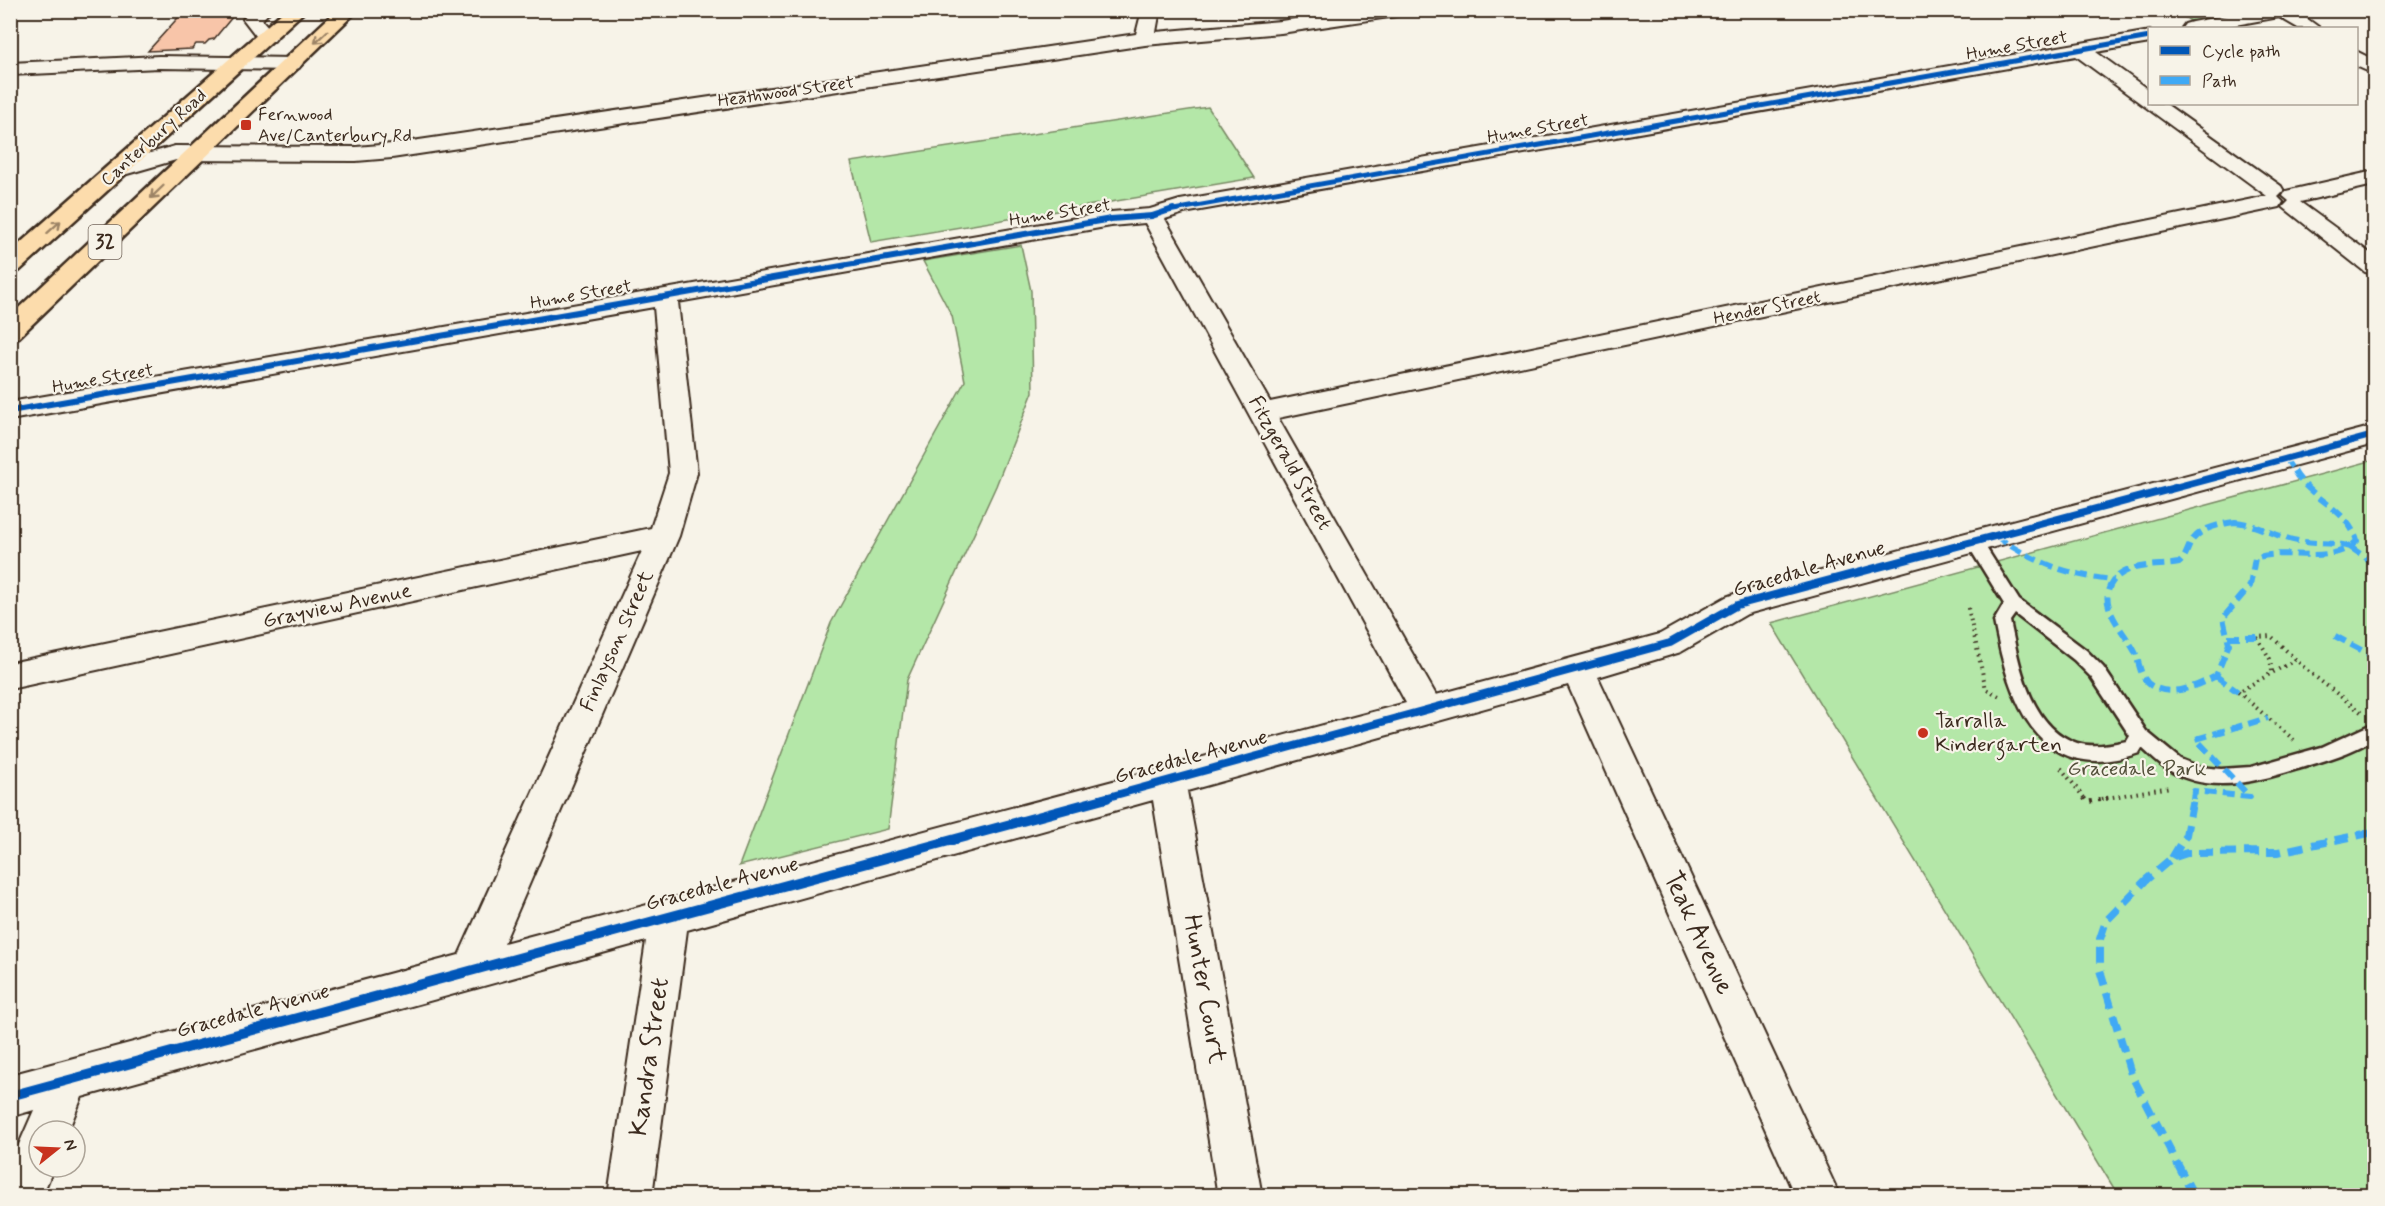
<svg xmlns="http://www.w3.org/2000/svg" width="2385" height="1206" viewBox="0 0 2385 1206" font-family="Mynerve,sans-serif">
<style>
.green{fill:#b4e7a8;stroke:#788863;stroke-width:1.5}
.building{fill:#f8c5a9;stroke:#3b2a1e;stroke-width:1.5}
.lines{fill:none;stroke-linecap:round;stroke-linejoin:round}
.service-casing{stroke:#3b2a1e;stroke-width:5}
.minor-casing{stroke:#3b2a1e;stroke-width:4}
.primary-casing{stroke:#3b2a1e;stroke-width:5}
.path-far1{stroke:#3b2a1e;stroke-width:4;stroke-dasharray:1.5 4.5;stroke-linecap:butt}
.path{stroke:#3b2a1e;stroke-width:4.5;stroke-dasharray:2 6;stroke-linecap:butt}
.service{fill:#f7f3e8;fill-rule:evenodd}
.minor{fill:#f7f3e8;fill-rule:evenodd}
.primary{fill:#fcdcac;fill-rule:evenodd}
.quiet-far2{stroke:#3fa9f5;stroke-width:5;stroke-dasharray:10 5;stroke-linecap:butt}
.quiet-far1{stroke:#3fa9f5;stroke-width:6;stroke-dasharray:12 6;stroke-linecap:butt}
.quiet{stroke:#3fa9f5;stroke-width:8;stroke-dasharray:15 8;stroke-linecap:butt}
.cycleway-far3-casing{stroke:#f7f3e8;stroke-width:8}
.cycleway-far2-casing{stroke:#f7f3e8;stroke-width:9}
.cycleway-far1-casing{stroke:#f7f3e8;stroke-width:11}
.cycleway-casing{stroke:#f7f3e8;stroke-width:14}
.cycleway-far3{stroke:#0057b8;stroke-width:5}
.cycleway-far2{stroke:#0057b8;stroke-width:6}
.cycleway-far1{stroke:#0057b8;stroke-width:8}
.cycleway{stroke:#0057b8;stroke-width:10}
.oneway{stroke:#9c8365}
.poi-dot{fill:#c8321e;stroke:#f7f3e8;stroke-width:2}
.labels{text-anchor:middle;dominant-baseline:central;stroke-width:4.5;stroke-linejoin:round;paint-order:stroke}
.far-street-label{font-size:18px;fill:#3b2a1e;stroke:#f7f3e8}
.far-poi-label{font-size:18px;fill:#3b2a1e;stroke:#f7f3e8;text-anchor:start}
.shield{fill:#f7f3e8;stroke:#73665b;stroke-width:1.5}
.shield-label{font-size:20px;font-weight:bold;fill:#3b2a1e}
.street-label{font-size:21px;fill:#3b2a1e;stroke:#f7f3e8}
.poi-label{font-size:21px;fill:#3b2a1e;stroke:#f7f3e8;text-anchor:start}
.park-label{font-size:21px;fill:#53503a;stroke:#f7f3e8}
.near-street-label{font-size:26px;fill:#3b2a1e;stroke:#f7f3e8}
</style>
<rect width="100%" height="100%" fill="#f7f3e8"/>
<filter id="ink" filterUnits="userSpaceOnUse"><feTurbulence type="fractalNoise" baseFrequency=".0167" numOctaves="2"/><feDisplacementMap in="SourceGraphic" scale="12" xChannelSelector="R" yChannelSelector="G"/><feConvolveMatrix kernelMatrix="1 2 1 2 8 2 1 2 1" color-interpolation-filters="sRGB"/></filter>
<g filter="url(#ink)">
<path class="green" d="M 2175,11 L 2259,11 L 2192,22 Z
M 1208,107 L 1254,178 L 871,242 L 851,162 Z
M 1021,245 L 1031,291 L 1033,392 L 996,486 L 907,680 L 888,829 L 739,866 L 831,623 L 965,381 L 952,316 L 923,261 Z
M 2374,460 L 2374,1195 L 2118,1195 L 1771,623 Z"/>
<path class="building" d="M 185,10 L 238,10 L 214,39 L 209,40 L 205,44 L 196,44 L 192,49 L 148,51 Z"/>
<g class="lines">
<defs>
<path id="service" d="M 1974,536 L 1980,538 L 2019,600 L 2086,650 L 2103,667 L 2146,731 L 2180,759 L 2200,767 L 2221,769 L 2251,767 L 2322,747 L 2374,723 L 2374,739 C 2352,753 2326,760 2301,768 C 2257,781 2210,796 2167,769 C 2158,764 2150,755 2142,748 L 2139,753 C 2037,788 2009,700 1994,621 L 2004,604 L 1966,542 L 1968,538 ZM 2015,614 L 2074,660 L 2091,677 L 2130,736 L 2127,741 C 2111,744 2093,748 2077,743 C 2029,727 2019,663 2010,621 Z"/>
<path id="minor" d="M 250,10 L 271,10 L 262,20 L 277,37 L 274,41 L 260,41 L 243,19 Z
M 1142,10 L 1160,10 L 1156,32 L 1281,21 L 1354,10 L 1405,10 L 1403,14 L 1396,16 L 1281,33 L 1145,45 L 392,158 L 356,161 L 176,160 L 120,176 L 112,174 L 109,169 L 112,164 L 175,146 L 356,147 L 392,144 L 1136,34 Z
M 2255,10 L 2295,10 L 2320,28 L 2298,28 L 2279,17 L 2219,28 L 2182,28 L 2185,24 L 2192,22 Z
M 2150,31 L 2150,43 L 2096,52 L 2150,91 L 2150,104 L 2166,104 L 2281,186 L 2284,191 L 2278,197 L 2283,202 L 2280,207 L 1278,418 L 1436,695 L 1660,634 L 1726,597 L 1737,593 L 2374,426 L 2374,444 L 1747,614 L 1681,652 L 1598,677 L 1840,1196 L 1795,1196 L 1568,685 L 1187,791 L 1262,1196 L 1218,1196 L 1153,800 L 687,930 L 652,1196 L 608,1196 L 646,941 L 82,1097 L 68,1131 L 39,1131 L 39,1167 L 54,1167 L 42,1196 L 10,1196 L 10,1165 L 34,1110 L 10,1117 L 10,1075 L 459,955 L 642,551 L 10,689 L 10,663 L 651,528 L 669,473 L 654,307 L 10,420 L 10,402 L 1111,212 L 1150,209 L 1180,200 ZM 2076,56 L 2267,196 L 1270,402 L 1165,219 L 1184,213 ZM 1145,223 L 1406,703 L 504,943 L 679,536 L 697,473 L 678,302 L 1111,226 Z
M 2356,51 L 2374,60 L 2374,74 L 2356,66 Z
M 159,56 L 292,58 L 299,60 L 302,64 L 299,68 L 292,70 L 159,68 L 10,75 L 10,63 Z
M 2374,171 L 2374,185 L 2300,202 L 2374,256 L 2374,274 L 2365,272 L 2283,207 L 2289,201 L 2283,196 L 2286,191 Z"/>
<path id="primary" d="M 285,10 L 306,10 L 19,271 L 10,273 L 10,252 Z
M 337,10 L 358,10 L 19,337 L 10,339 L 10,316 Z"/>
</defs>
<use href="#service" class="service-casing"/>
<use href="#minor" class="minor-casing"/>
<use href="#primary" class="primary-casing"/>
<path class="path-far1" d="M 1968,608 L 1986,689 L 1999,696
M 2272,671 L 2270,659 L 2257,637 L 2271,636 L 2309,672 L 2362,713
M 2294,740 L 2238,692 L 2295,660
M 2061,768 L 2085,799
M 2101,799 L 2170,787"/>
<path class="path" d="M 2084,798 L 2087,802 L 2109,798"/>
<use href="#service" class="service"/>
<use href="#minor" class="minor"/>
<use href="#primary" class="primary"/>
<path class="quiet-far2" d="M 2286,459 L 2295,473"/>
<path class="quiet-far1" d="M 2294,471 C 2311,500 2347,508 2357,541 L 2350,547
M 2235,522 C 2258,524 2276,537 2298,541 C 2316,545 2333,541 2350,547 C 2321,563 2285,548 2255,558 L 2250,586 L 2223,618 L 2229,644 L 2216,676 C 2198,685 2175,697 2154,687 C 2140,681 2140,664 2135,652 C 2125,632 2095,604 2113,581 C 2129,562 2157,567 2179,563 C 2186,557 2187,550 2191,542 C 2200,528 2219,524 2235,522 Z
M 1996,536 C 2033,562 2069,576 2114,580
M 2350,547 L 2374,563
M 2335,636 L 2374,657
M 2228,637 L 2257,637
M 2216,676 L 2238,692
M 2193,799 L 2194,791 L 2250,797 L 2196,739 L 2268,718"/>
<path class="quiet" d="M 2172,858 L 2186,835 L 2193,798
M 2194,1196 L 2131,1074 L 2100,970 L 2100,939 L 2106,921 L 2147,879 L 2172,858 L 2187,853 L 2278,852 L 2374,832"/>
<defs>
<path id="cycleway-far3" d="M 1168,211 L 2150,37"/>
<path id="cycleway-far2" d="M 10,411 L 1111,219 L 1152,216 L 1173,209
M 2232,473 L 2374,435"/>
<path id="cycleway-far1" d="M 1101,799 L 1670,643 L 1737,605 L 2238,471"/>
<path id="cycleway" d="M 10,1096 L 1107,798"/>
</defs>
<use href="#cycleway-far3" class="cycleway-far3-casing"/>
<use href="#cycleway-far2" class="cycleway-far2-casing"/>
<use href="#cycleway-far1" class="cycleway-far1-casing"/>
<use href="#cycleway" class="cycleway-casing"/>
<use href="#cycleway-far3" class="cycleway-far3"/>
<use href="#cycleway-far2" class="cycleway-far2"/>
<use href="#cycleway-far1" class="cycleway-far1"/>
<use href="#cycleway" class="cycleway"/>
</g>
<defs><path id="oneway-shaft" d="M-6 0H5M1.5-3L5.5 0L1.5 3" fill="none" stroke-width="1.6" stroke-linecap="round" stroke-linejoin="round" transform="scale(1.5)"/></defs>
<g class="oneway">
<use href="#oneway-shaft" transform="translate(321 37) rotate(137)"/>
<use href="#oneway-shaft" transform="translate(157 192) rotate(136)"/>
<use href="#oneway-shaft" transform="translate(54 227) rotate(-42)"/>
</g>
</g>
<g class="poi-dot">
<rect x="240" y="119" width="12" height="12" rx="3"/>
<circle cx="1923" cy="733" r="6"/>
</g>
<g class="labels">
<g class="far-street-label">
<text transform="translate(2017 46) rotate(-10)">Hume Street</text>
<text transform="translate(786 92) rotate(-8)">Heathwood Street</text>
<text transform="translate(1538 129) rotate(-10)">Hume Street</text>
<text transform="translate(154 138) rotate(-42)">Canterbury Road</text>
<text transform="translate(1060 213) rotate(-9)">Hume Street</text>
<text transform="translate(581 295) rotate(-10)">Hume Street</text>
<text transform="translate(1767 308) rotate(-12)">Hender Street</text>
<text transform="translate(103 379) rotate(-10)">Hume Street</text>
</g>
<g class="far-poi-label">
<text x="258" y="115">Fernwood<tspan x="258" dy="21">Ave/Canterbury Rd</tspan></text>
</g>
<rect class="shield" x="88.5" y="225" width="33" height="34" rx="4.5"/>
<g class="shield-label">
<text x="105" y="242">32</text>
</g>
<g class="street-label">
<text transform="translate(1290 463) rotate(61)">Fitzgerald Street</text>
<text transform="translate(1809 569) rotate(-16)">Gracedale Avenue</text>
<text transform="translate(337 606) rotate(-12)">Grayview Avenue</text>
<text transform="translate(617 641) rotate(-66)">Finlayson Street</text>
<text transform="translate(1191 757) rotate(-15)">Gracedale Avenue</text>
<text transform="translate(722 884) rotate(-15)">Gracedale Avenue</text>
<text transform="translate(253 1011) rotate(-15)">Gracedale Avenue</text>
</g>
<g class="poi-label">
<text x="1935" y="721">Tarralla<tspan x="1935" dy="24">Kindergarten</tspan></text>
</g>
<g class="park-label">
<text x="2137" y="769">Gracedale Park</text>
</g>
<g class="near-street-label">
<text transform="translate(1698 933) rotate(65)">Teak Avenue</text>
<text transform="translate(1204 989) rotate(80)">Hunter Court</text>
<text transform="translate(650 1057) rotate(-82)">Kandra Street</text>
</g>
</g>
<rect width="2385" height="1206" fill="none" stroke="#f7f3e8" stroke-width="36"/>
<rect x="18" y="18" width="2349" height="1170" fill="none" stroke="#3b2a1e" stroke-width="2" filter="url(#ink)"/>
<rect x="2148" y="27" width="210" height="78" fill="#f7f3e8" stroke="#aca397" stroke-width="1.5"/>
<rect x="2160" y="46" width="30" height="9" fill="#0057b8" stroke="#aca397" stroke-width="1.5"/>
<text x="2202" y="57" font-size="18" fill="#3b2a1e">Cycle path</text>
<rect x="2160" y="76" width="30" height="9" fill="#3fa9f5" stroke="#aca397" stroke-width="1.5"/>
<text x="2202" y="87" font-size="18" fill="#3b2a1e">Path</text>
<g transform="translate(57 1149) rotate(72)"><circle r="28" fill="#f7f3e8" stroke="#aca397" stroke-width="1.5"/>
<path d="M0-4.5L10 22L0 15L-10 22Z" fill="#c8321e"/>
<text y="-9" font-size="16" font-weight="bold" text-anchor="middle" fill="#3b2a1e">N</text>
</g>
</svg>
